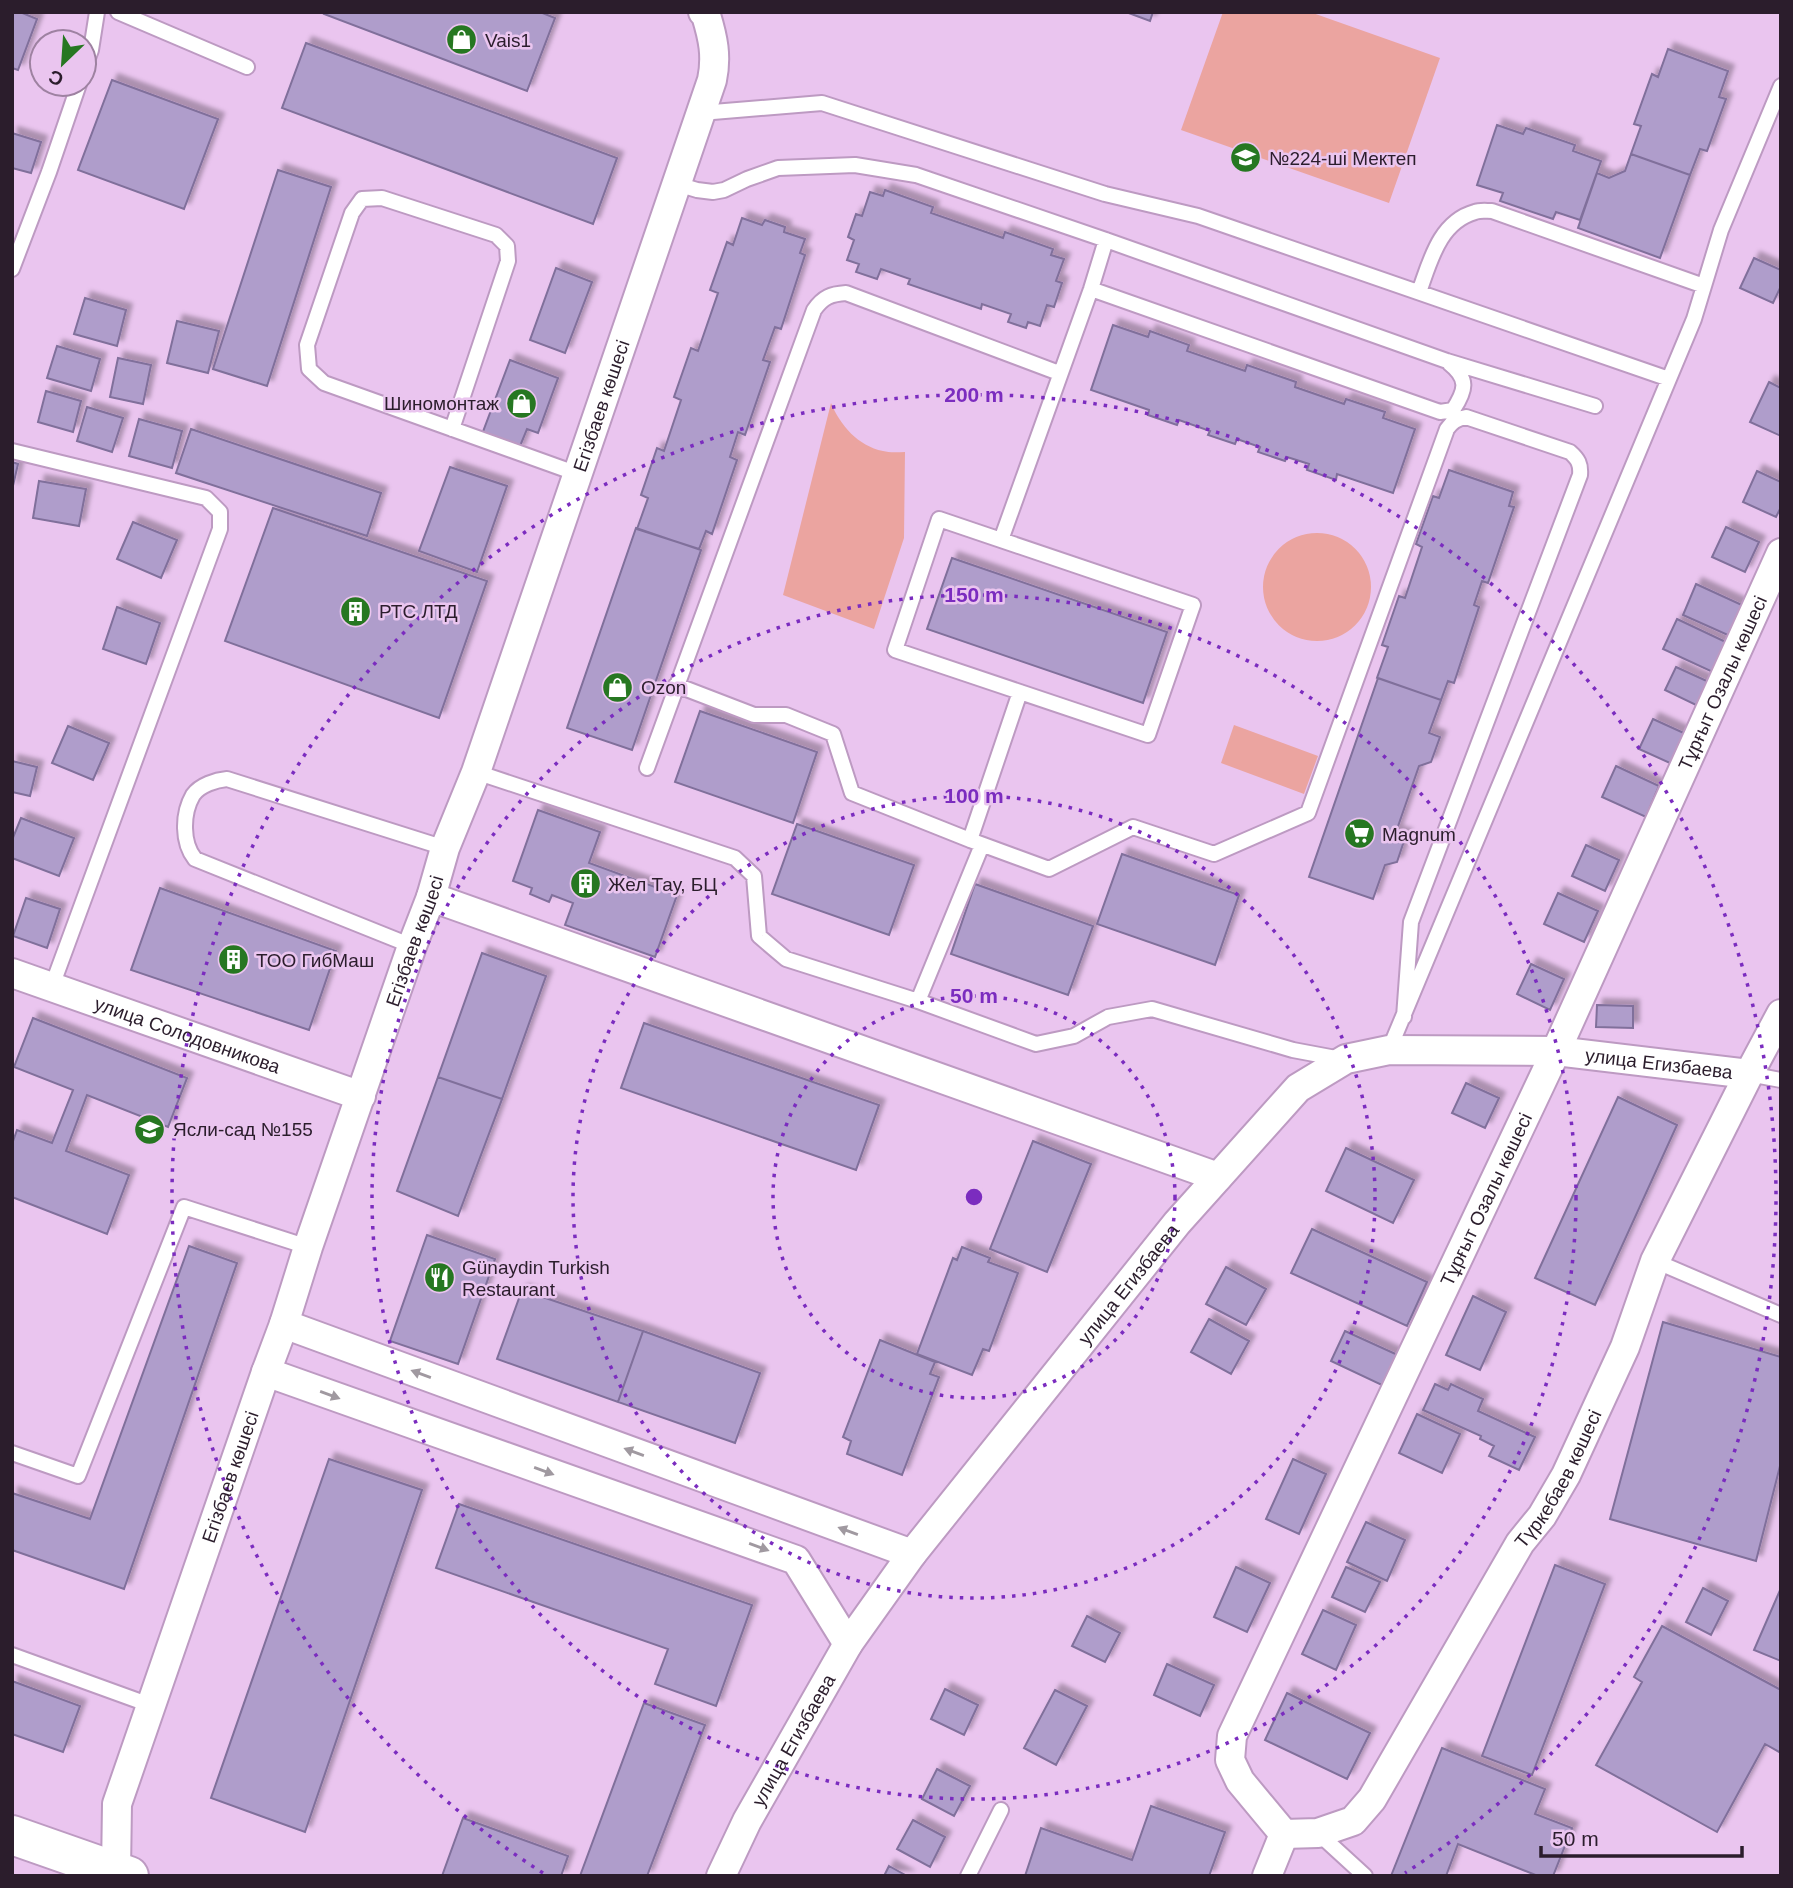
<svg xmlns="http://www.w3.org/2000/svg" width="1793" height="1888" viewBox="0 0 1793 1888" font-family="Arial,sans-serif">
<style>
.green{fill:#eba4a0}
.building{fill:#af9dcb;stroke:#806f9b;stroke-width:2;filter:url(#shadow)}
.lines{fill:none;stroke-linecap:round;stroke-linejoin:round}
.service-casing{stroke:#bd9ac2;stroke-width:18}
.minor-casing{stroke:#bd9ac2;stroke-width:32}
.secondary-casing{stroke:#bd9ac2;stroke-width:42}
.service{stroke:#fff;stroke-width:14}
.minor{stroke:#fff;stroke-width:28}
.secondary{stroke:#fff;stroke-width:38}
.oneway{fill:#a099a0}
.ring{fill:none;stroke:#7b2cbf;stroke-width:3.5;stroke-dasharray:3.5 7}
.labels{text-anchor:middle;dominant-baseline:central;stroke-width:5;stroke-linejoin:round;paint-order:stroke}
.poi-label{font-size:19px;fill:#2b1d2c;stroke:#eac5ef;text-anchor:start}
.street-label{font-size:19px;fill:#2b1d2c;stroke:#eac5ef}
.centre{fill:#7b2cbf;stroke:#eac5ef;stroke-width:3.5}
.ring-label{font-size:21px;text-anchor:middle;font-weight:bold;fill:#7b2cbf;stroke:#eac5ef;stroke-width:5;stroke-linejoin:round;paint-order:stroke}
</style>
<defs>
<filter id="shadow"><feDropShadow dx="6" dy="-6" stdDeviation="2" flood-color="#0004"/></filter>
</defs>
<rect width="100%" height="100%" fill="#eac5ef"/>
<path class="green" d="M 1223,12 L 1310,12 L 1440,58 L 1389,203 L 1181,130 Z
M 831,403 C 840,425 858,446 883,451 C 890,453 898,452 905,452 L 904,538 L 874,629 L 783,595 Z
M1263 587a54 54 0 1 1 108 0a54 54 0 1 1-108 0Z
M 1234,725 L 1318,756 L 1304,794 L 1221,763 Z"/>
<path class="building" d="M 12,12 L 20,12 L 37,19 L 18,70 L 12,68 Z
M 325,12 L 540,12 L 555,18 L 527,91 L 324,14 Z
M 1126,12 L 1153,12 L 1150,21 Z
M 306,43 L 617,158 L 593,224 L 282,108 Z
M 1668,49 L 1728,71 L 1719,97 L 1726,99 L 1707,151 L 1700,149 L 1690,175 L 1631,154 L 1641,126 L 1634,124 L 1652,74 L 1658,77 Z
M 112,80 L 218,119 L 184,209 L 78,170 Z
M 1497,125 L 1523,134 L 1526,128 L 1575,145 L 1573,151 L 1601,161 L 1580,220 L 1556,212 L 1553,219 L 1500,201 L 1503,193 L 1477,185 Z
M 12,133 L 41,142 L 31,173 L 12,168 Z
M 1631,154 L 1690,175 L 1660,258 L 1578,228 L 1597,173 L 1609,178 L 1625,171 Z
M 278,170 L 331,187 L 267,386 L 213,369 Z
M 885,190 L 933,207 L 931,213 L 1003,238 L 1005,232 L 1053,249 L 1051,255 L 1064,259 L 1056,281 L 1062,283 L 1054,307 L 1047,305 L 1040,326 L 1028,322 L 1026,328 L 1008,322 L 1011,314 L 982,304 L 981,309 L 908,284 L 910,279 L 881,269 L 877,279 L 856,272 L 859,264 L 847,260 L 854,240 L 848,237 L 856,214 L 862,216 L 870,192 L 883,196 Z
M 742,218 L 762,225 L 765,220 L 785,227 L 784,232 L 805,239 L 800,253 L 805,255 L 781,329 L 775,327 L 763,360 L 770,362 L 745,435 L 738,432 L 730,457 L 737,460 L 712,534 L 706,531 L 699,549 L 637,529 L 648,498 L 641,495 L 657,448 L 664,451 L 681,400 L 674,397 L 691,348 L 698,351 L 718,293 L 710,290 L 727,242 L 733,245 Z
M 1754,258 L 1781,270 L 1781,286 L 1773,303 L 1740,288 Z
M 556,268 L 592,282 L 565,353 L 530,340 Z
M 85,298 L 126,310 L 117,346 L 74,334 Z
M 177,321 L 219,331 L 208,373 L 167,363 Z
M 1113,325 L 1148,337 L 1150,331 L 1189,345 L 1187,351 L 1245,371 L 1247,365 L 1296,382 L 1295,387 L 1344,404 L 1346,399 L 1385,412 L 1383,418 L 1415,429 L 1393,493 L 1337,474 L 1336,480 L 1307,470 L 1309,464 L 1287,457 L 1285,461 L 1258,452 L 1260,447 L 1237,439 L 1235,444 L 1208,435 L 1210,431 L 1179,420 L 1177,425 L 1148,415 L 1149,410 L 1091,390 Z
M 57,346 L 100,359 L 91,391 L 47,378 Z
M 118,358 L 151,365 L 143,404 L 110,397 Z
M 510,360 L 558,378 L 538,433 L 527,429 L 518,451 L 481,437 Z
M 1769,382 L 1781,388 L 1781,436 L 1750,422 Z
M 46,391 L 81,401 L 73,432 L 38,422 Z
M 87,407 L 123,418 L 112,452 L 77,441 Z
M 139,419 L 182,431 L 172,468 L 129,456 Z
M 191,429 L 381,493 L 367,536 L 176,473 Z
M 12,462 L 18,464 L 12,490 Z
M 450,467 L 507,486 L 477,572 L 419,551 Z
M 1449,470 L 1513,492 L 1509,506 L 1514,507 L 1488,583 L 1482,581 L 1474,605 L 1479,607 L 1454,683 L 1448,681 L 1441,700 L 1377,678 L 1388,647 L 1382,645 L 1399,596 L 1405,598 L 1422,547 L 1416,544 L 1433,496 L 1439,498 Z
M 1757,471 L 1781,482 L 1781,507 L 1776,517 L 1743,502 Z
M 39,481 L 86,489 L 79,526 L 33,518 Z
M 273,508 L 487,581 L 439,718 L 225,641 Z
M 133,522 L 177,540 L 161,578 L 117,559 Z
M 1726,527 L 1759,542 L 1745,572 L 1712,557 Z
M 636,528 L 701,550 L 632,750 L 567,728 Z
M 952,558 L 1167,632 L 1143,703 L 927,629 Z
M 1696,584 L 1744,606 L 1730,636 L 1683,615 Z
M 117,607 L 160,623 L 146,664 L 103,649 Z
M 1677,619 L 1730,644 L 1717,674 L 1663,649 Z
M 1676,667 L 1709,682 L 1698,706 L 1665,690 Z
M 1378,678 L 1441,700 L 1429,733 L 1440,737 L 1431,762 L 1419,766 L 1396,832 L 1406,835 L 1397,862 L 1385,865 L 1373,899 L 1309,877 Z
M 700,711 L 817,752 L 793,823 L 675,782 Z
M 1653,719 L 1686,734 L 1672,764 L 1639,749 Z
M 68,726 L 109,743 L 93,780 L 52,763 Z
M 12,761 L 37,767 L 30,796 L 12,792 Z
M 1616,766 L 1659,786 L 1646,817 L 1602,797 Z
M 538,810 L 600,832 L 589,863 L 677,895 L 655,957 L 565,925 L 573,903 L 552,895 L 549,902 L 530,894 L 532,888 L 513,881 Z
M 21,818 L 74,838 L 59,876 L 12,858 L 12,840 Z
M 797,824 L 914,865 L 889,935 L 772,894 Z
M 1586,845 L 1619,860 L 1605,891 L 1572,876 Z
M 1122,854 L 1239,895 L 1215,965 L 1097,924 Z
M 975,884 L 1093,926 L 1068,995 L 951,954 Z
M 160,888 L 336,951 L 309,1030 L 131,970 Z
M 1558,893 L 1598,911 L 1584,942 L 1544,924 Z
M 26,898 L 60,909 L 47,948 L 13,936 Z
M 482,953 L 546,976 L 502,1099 L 438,1077 Z
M 1531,964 L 1564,979 L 1550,1010 L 1517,994 Z
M 1597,1005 L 1633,1006 L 1633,1028 L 1596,1027 Z
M 33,1018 L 187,1078 L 168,1127 L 87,1095 L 66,1151 L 129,1175 L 107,1234 L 12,1197 L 12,1144 L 17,1130 L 52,1143 L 73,1090 L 14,1067 Z
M 644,1023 L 879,1105 L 856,1170 L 621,1088 Z
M 438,1077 L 502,1099 L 458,1216 L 397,1191 Z
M 1466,1083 L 1499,1098 L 1485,1128 L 1452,1113 Z
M 1618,1097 L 1677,1125 L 1595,1305 L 1535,1278 Z
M 1033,1141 L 1091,1164 L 1047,1272 L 990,1249 Z
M 1346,1148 L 1414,1180 L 1393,1223 L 1326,1191 Z
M 1312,1229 L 1427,1282 L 1407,1326 L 1291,1273 Z
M 427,1235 L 495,1259 L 458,1364 L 390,1341 Z
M 189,1246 L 237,1263 L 124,1589 L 12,1550 L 12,1493 L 90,1519 Z
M 962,1247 L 990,1258 L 988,1262 L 1018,1273 L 989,1351 L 983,1349 L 972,1375 L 917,1354 L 953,1258 L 957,1260 Z
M 1226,1267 L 1266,1289 L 1246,1325 L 1206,1304 Z
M 522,1290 L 643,1331 L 618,1402 L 497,1359 Z
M 1473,1296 L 1506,1312 L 1480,1370 L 1446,1355 Z
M 1209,1319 L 1249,1341 L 1231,1374 L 1191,1352 Z
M 1663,1322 L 1781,1357 L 1781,1462 L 1756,1561 L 1610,1519 Z
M 643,1331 L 760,1373 L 735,1443 L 618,1402 Z
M 1345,1331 L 1400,1356 L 1386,1387 L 1331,1361 Z
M 880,1340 L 935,1362 L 930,1374 L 939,1377 L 902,1475 L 847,1454 L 851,1441 L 843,1437 Z
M 1435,1384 L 1448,1390 L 1451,1384 L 1483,1399 L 1478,1411 L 1535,1437 L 1519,1470 L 1489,1456 L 1494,1446 L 1480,1439 L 1481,1436 L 1423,1410 Z
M 1417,1414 L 1460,1434 L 1442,1473 L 1399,1453 Z
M 329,1459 L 422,1490 L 305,1832 L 211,1798 Z
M 1293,1459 L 1326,1474 L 1299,1534 L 1266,1519 Z
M 459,1504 L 752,1605 L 716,1706 L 655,1684 L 668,1649 L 436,1568 Z
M 1366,1522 L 1405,1540 L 1387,1581 L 1347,1562 Z
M 1555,1565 L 1605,1584 L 1532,1775 L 1482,1756 Z
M 1236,1567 L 1270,1583 L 1247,1632 L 1214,1617 Z
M 1346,1567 L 1380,1582 L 1365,1612 L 1332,1597 Z
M 1703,1588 L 1728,1601 L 1711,1635 L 1686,1622 Z
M 1781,1588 L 1781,1661 L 1754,1650 Z
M 1323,1610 L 1356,1625 L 1336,1670 L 1302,1654 Z
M 1087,1616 L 1120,1633 L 1105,1662 L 1072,1646 Z
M 1662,1626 L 1781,1690 L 1781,1753 L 1765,1744 L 1717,1832 L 1596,1765 L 1642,1682 L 1634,1677 Z
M 1167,1664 L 1214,1685 L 1200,1716 L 1154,1695 Z
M 12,1681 L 80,1706 L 63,1752 L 12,1734 Z
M 945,1689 L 978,1705 L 964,1735 L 931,1719 Z
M 1055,1690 L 1087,1706 L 1056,1765 L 1024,1748 Z
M 1287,1693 L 1370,1733 L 1347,1779 L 1265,1740 Z
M 644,1703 L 705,1725 L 647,1876 L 580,1876 Z
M 1442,1748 L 1545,1789 L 1535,1814 L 1572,1828 L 1553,1876 L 1538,1876 L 1458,1844 L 1446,1876 L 1391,1876 Z
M 937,1769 L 970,1786 L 954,1816 L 922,1799 Z
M 1151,1806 L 1225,1832 L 1209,1876 L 1025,1876 L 1041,1828 L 1132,1860 Z
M 463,1818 L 568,1856 L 561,1876 L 442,1876 Z
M 913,1820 L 945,1837 L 930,1867 L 897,1849 Z
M 889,1866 L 907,1876 L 884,1876 Z"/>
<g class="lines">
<defs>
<path id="service" d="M 118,12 L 247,67
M 84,69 L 91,50 L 97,12
M 701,113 L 822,103 L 1105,194 L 1198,216 L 1669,379
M 677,184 L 697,190 L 713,192 L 724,190 L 747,179 L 778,168 L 855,165 L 916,175 L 1106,240 L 1447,361 L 1595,406
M 12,269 L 49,172 L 79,84
M 1091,289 L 1440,412 L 1453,410 C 1466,390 1469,379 1449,363
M 1419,292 C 1430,262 1439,222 1475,212 C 1480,210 1486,211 1492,211 L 1704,286
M 452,429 L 508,261 L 507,246 L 496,235 L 382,198 L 362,199 L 352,213 L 307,345 L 309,369 L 324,383 L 578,474
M 12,451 L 206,498 L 220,512 L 220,529 L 52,986
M 939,519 L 1193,605 L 1148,735 L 895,650 Z
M 1001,540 L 1091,289 L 1106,240
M 676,685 L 754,715 L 786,715 L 833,734 L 852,793 L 970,840 L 1049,869 L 1133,827 L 1214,854 L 1308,813 L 1447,429 C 1452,422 1456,419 1466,417 L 1570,452 C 1578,459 1581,464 1580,475 L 1411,922 L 1404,1017
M 647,768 L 814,310 C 823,297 831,294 846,293 L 1059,373
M 476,772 L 735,858 L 754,876 L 759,936 L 786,959 L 918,1001 L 1036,1044 L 1074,1036 L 1108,1017 L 1152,1009 L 1293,1050 L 1341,1059
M 970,840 L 1020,692
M 412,946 L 195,859 C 182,843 182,814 193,795 C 200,785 216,780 227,779 L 445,848
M 918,1001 L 982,845
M 1389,1050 L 1694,319 L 1721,230 L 1781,86
M 1749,1074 L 1781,1080
M 1655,1261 L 1781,1315
M 12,1453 L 78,1476 L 184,1207 L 308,1247
M 12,1655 L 150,1705
M 1318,1833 L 1365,1876
M 968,1876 L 1001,1810"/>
<g id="minor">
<path d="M 431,897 L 1218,1177"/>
<path id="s1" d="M 12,973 L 361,1096"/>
<path d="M 284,1324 L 912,1554"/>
<path d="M 266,1372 L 796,1560 L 848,1644"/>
<path id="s2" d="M 1284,1834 L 1240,1781 L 1230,1760 L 1232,1736 L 1556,1051 L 1781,553"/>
<path id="s3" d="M 1284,1834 L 1318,1833 L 1353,1821 L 1372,1799 L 1520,1543 L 1542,1516 L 1566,1475 L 1625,1347 L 1655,1261 L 1749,1074 L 1781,1014"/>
<path id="s4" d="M 116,1871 L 117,1804 L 266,1372 L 284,1324 L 308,1247 L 412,946 L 431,897 L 445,848 L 476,772 L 712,80 C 717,56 713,38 706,15 L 703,12"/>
<path id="s5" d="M 721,1876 L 747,1821 L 848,1644 L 912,1554 L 1177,1223 L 1298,1088 L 1346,1059 L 1389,1050 L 1556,1051 L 1749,1074"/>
<path d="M 1267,1876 L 1284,1834"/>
</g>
<path id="secondary" d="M 12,1835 L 129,1876"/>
</defs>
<use href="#service" class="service-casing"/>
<use href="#minor" class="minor-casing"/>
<use href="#secondary" class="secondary-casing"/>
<use href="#service" class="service"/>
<use href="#minor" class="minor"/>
<use href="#secondary" class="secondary"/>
</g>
<defs><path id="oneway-solid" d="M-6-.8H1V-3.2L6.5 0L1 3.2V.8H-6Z" transform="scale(1.75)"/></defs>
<g class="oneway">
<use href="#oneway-solid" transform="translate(421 1374) rotate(-160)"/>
<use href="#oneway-solid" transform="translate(330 1395) rotate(20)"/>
<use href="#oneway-solid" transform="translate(634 1452) rotate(-160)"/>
<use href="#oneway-solid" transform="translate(544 1471) rotate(20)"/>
<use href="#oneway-solid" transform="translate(848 1531) rotate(-160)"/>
<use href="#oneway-solid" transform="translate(759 1547) rotate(20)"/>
</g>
<g class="ring">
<circle cx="974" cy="1197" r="201"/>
<circle cx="974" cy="1197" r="401"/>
<circle cx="974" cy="1197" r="602"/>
<path d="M543 1873A802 802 0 1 1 1405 1873"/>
</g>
<defs>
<symbol id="shop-disc" viewBox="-11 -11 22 22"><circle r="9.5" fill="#267721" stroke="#eac5ef"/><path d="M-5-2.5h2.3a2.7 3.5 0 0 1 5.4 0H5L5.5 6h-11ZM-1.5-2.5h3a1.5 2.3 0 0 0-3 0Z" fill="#fff"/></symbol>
<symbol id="school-disc" viewBox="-11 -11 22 22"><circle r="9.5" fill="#267721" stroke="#eac5ef"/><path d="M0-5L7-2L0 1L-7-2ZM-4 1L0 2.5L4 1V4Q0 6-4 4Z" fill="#fff"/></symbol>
<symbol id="building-disc" viewBox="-11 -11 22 22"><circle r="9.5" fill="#267721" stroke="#eac5ef"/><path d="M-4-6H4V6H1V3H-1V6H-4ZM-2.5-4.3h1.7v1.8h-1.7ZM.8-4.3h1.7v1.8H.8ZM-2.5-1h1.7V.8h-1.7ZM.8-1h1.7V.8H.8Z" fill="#fff"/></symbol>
<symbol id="supermarket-disc" viewBox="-11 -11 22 22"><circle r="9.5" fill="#267721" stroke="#eac5ef"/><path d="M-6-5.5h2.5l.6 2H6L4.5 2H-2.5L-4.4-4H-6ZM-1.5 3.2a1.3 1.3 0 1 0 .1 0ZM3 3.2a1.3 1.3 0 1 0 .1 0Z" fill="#fff"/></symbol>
<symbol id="restaurant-disc" viewBox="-11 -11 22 22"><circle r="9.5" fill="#267721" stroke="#eac5ef"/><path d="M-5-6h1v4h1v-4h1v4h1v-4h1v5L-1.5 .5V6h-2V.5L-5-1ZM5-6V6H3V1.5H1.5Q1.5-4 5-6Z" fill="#fff"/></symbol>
</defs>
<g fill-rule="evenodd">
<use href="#shop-disc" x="444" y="22" width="35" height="35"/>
<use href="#school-disc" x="1228" y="140" width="35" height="35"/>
<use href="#shop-disc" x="504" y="386" width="35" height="35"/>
<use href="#building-disc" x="338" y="594" width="35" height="35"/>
<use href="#shop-disc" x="600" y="670" width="35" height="35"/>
<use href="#supermarket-disc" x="1342" y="816" width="35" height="35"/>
<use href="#building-disc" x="568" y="866" width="35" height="35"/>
<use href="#building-disc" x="216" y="942" width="35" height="35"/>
<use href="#school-disc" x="132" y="1112" width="35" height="35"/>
<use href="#restaurant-disc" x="422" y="1260" width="35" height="35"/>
</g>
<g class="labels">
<g class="poi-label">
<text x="485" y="40">Vais1</text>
<text x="1269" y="158">№224-ші Мектеп</text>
<text x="499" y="403" text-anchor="end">Шиномонтаж</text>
<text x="379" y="611">РТС ЛТД</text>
<text x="641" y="687">Ozon</text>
<text x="1382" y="834">Magnum</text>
<text x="608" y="884">Жел Тау, БЦ</text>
<text x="256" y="960">ТОО ГибМаш</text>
<text x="173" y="1129">Ясли-сад №155</text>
<text x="462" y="1267">Günaydin Turkish<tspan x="462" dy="22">Restaurant</tspan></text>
</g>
<g class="street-label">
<text stroke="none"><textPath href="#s4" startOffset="1547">Егізбаев көшесі</textPath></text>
<text stroke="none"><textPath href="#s2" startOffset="1278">Тұрғыт Озалы көшесі</textPath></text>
<text stroke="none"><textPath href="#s4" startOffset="980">Егізбаев көшесі</textPath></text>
<text stroke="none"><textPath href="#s1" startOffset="186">улица Солодовникова</textPath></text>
<text stroke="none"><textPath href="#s5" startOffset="1351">улица Егизбаева</textPath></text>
<text stroke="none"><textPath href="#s2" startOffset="710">Тұрғыт Озалы көшесі</textPath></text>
<text stroke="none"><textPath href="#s5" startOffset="721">улица Егизбаева</textPath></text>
<text stroke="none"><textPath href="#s4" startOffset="413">Егізбаев көшесі</textPath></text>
<text stroke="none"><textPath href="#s3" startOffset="471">Түркебаев көшесі</textPath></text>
<text stroke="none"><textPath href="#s5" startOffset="154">улица Егизбаева</textPath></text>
</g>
</g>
<circle cx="974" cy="1197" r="10" class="centre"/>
<g class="ring-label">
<text x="974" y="402">200 m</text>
<text x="974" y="602">150 m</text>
<text x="974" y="803">100 m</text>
<text x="974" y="1003">50 m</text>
</g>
<rect width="1793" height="1888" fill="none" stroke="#2b1d2c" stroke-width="28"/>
<g transform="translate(63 63) rotate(205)"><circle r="33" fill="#eac5ef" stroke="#9e82a1" stroke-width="2"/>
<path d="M0-5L12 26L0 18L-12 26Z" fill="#267721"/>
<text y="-10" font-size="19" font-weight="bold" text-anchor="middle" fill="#2b1d2c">С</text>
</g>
<path d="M1541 1846v10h201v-10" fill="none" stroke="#2b1d2c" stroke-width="3.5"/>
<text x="1552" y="1846" font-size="21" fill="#2b1d2c" stroke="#eac5ef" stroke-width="5" paint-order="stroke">50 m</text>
</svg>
